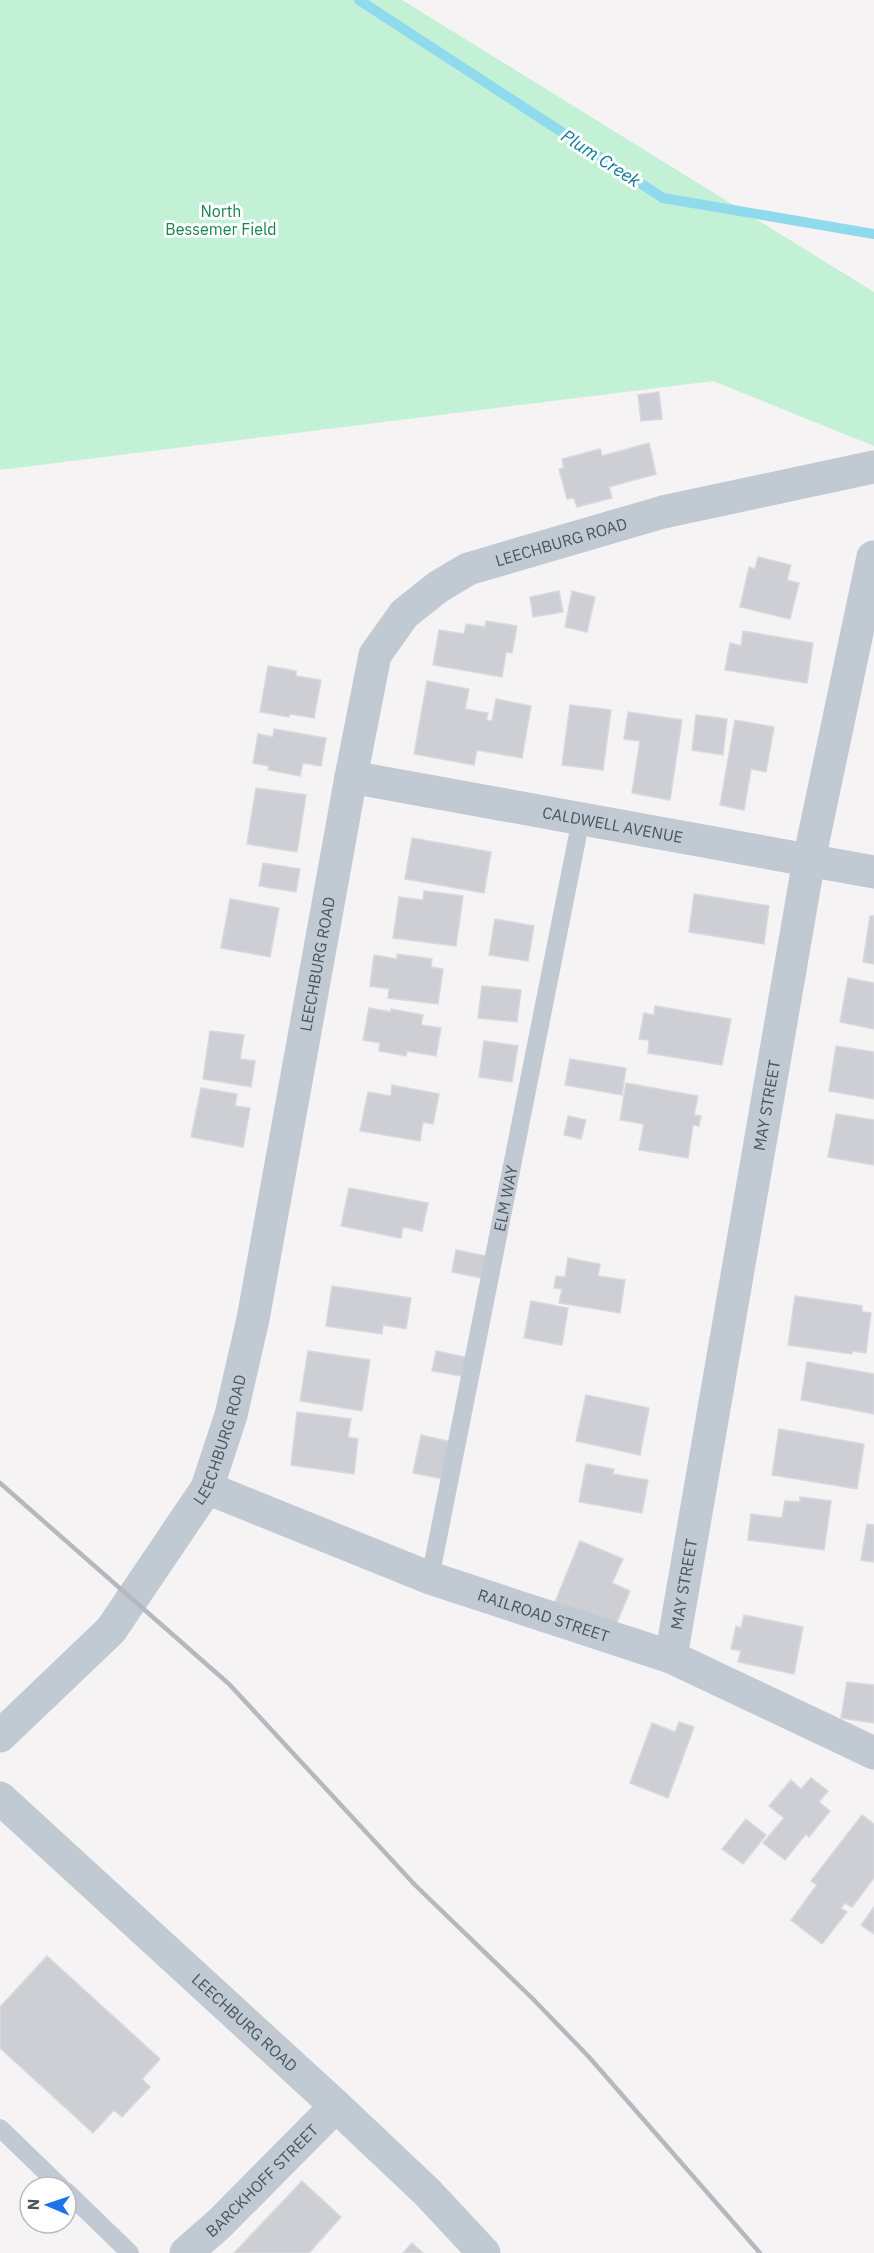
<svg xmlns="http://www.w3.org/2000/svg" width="874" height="2253" viewBox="0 0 874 2253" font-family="'IBM Plex Sans',sans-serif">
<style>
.green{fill:#c3f1d5}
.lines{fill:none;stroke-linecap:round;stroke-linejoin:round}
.stream{stroke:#90daee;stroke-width:10}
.building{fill:#cdcfd5;stroke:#d7d9de;stroke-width:1.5}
.service{stroke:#c1cad2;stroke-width:18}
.minor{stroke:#c1cad2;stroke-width:33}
.tertiary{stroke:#c1cad2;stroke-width:33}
.rail{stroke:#b5b8bd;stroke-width:4.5}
.labels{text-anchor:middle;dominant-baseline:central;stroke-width:6;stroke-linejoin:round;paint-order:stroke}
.park-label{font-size:16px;fill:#17864f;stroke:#fff}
.street-label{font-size:16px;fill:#4a5661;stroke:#fff}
.water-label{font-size:18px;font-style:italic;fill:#0c7c9b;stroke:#fff}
</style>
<rect width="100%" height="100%" fill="#f5f3f3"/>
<path class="green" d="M 0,0 L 402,0 L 874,292 L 874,446 L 713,381 L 0,470 Z"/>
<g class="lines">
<path class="stream" d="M 359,0 L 663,198 L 874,234"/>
</g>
<path class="building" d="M 659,392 L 662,419 L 641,421 L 638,395 Z
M 649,443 L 656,474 L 609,487 L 612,498 L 577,507 L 574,498 L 567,499 L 559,469 L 564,468 L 562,459 L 600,449 L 602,456 Z
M 758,557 L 791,565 L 787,580 L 799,583 L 790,619 L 740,607 L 749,567 L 755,569 Z
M 559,591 L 563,612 L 533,617 L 530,597 Z
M 572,591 L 595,597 L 587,632 L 565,627 Z
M 486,621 L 517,626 L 512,653 L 506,652 L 502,677 L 433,665 L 439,630 L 464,634 L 466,624 L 485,627 Z
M 743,631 L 813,643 L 807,683 L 725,670 L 730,643 L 741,646 Z
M 268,666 L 296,671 L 296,676 L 321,680 L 314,718 L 290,714 L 289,717 L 260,712 Z
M 427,681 L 469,689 L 465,709 L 488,713 L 486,720 L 492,721 L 496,699 L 531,706 L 522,758 L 477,750 L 474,765 L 414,754 Z
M 570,705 L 611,710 L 603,770 L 562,765 Z
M 628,712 L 682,720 L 670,800 L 632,793 L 640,741 L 624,739 Z
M 696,715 L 727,719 L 723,755 L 692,750 Z
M 735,720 L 774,727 L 766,772 L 751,769 L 744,810 L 720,805 Z
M 274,729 L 326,738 L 321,766 L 303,763 L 300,776 L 268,770 L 269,766 L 253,763 L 258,734 L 273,737 Z
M 256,788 L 306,795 L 297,852 L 247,844 Z
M 412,838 L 491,852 L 484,893 L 405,879 Z
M 263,863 L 300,869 L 296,892 L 259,886 Z
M 424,891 L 463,896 L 456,946 L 393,938 L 399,897 L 423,900 Z
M 694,894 L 769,906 L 764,944 L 689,932 Z
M 230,899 L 279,908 L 270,957 L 221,948 Z
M 870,916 L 874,916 L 874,964 L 863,962 Z
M 495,919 L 534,926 L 528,961 L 489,955 Z
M 397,954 L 432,959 L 431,967 L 443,969 L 438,1004 L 388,998 L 389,989 L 370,986 L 374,955 L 397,959 Z
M 848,978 L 874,983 L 874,1029 L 840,1022 Z
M 482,986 L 521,990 L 517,1022 L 478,1018 Z
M 655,1006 L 731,1019 L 722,1065 L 648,1053 L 649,1040 L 639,1039 L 644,1013 L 654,1015 Z
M 369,1008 L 391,1012 L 391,1009 L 423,1015 L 421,1025 L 441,1028 L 436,1056 L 407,1051 L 406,1056 L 379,1051 L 380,1043 L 363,1040 Z
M 210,1031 L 244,1035 L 240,1059 L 255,1061 L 251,1087 L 203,1079 Z
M 484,1041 L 518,1046 L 512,1082 L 479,1077 Z
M 836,1046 L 874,1052 L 874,1099 L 829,1091 Z
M 570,1059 L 626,1068 L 622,1095 L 565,1085 Z
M 626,1083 L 698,1096 L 694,1115 L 701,1116 L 699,1126 L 693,1125 L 688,1158 L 639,1150 L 644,1124 L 620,1120 Z
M 392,1085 L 439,1094 L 433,1124 L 423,1122 L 420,1141 L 360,1131 L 368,1092 L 391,1096 Z
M 201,1088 L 237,1094 L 235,1106 L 250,1108 L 243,1147 L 191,1137 Z
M 836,1114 L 874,1120 L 874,1165 L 828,1157 Z
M 568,1116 L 586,1120 L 581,1139 L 564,1135 Z
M 349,1188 L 428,1203 L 422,1231 L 403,1227 L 401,1238 L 341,1226 Z
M 456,1250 L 491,1257 L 486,1279 L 452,1272 Z
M 568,1258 L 600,1264 L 598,1276 L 625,1280 L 620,1313 L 559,1303 L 562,1289 L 554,1288 L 556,1276 L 565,1277 Z
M 332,1286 L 411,1298 L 406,1329 L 383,1325 L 382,1334 L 326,1326 Z
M 795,1296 L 862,1306 L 862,1312 L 871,1313 L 866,1353 L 852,1351 L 852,1354 L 788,1345 Z
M 531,1301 L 568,1308 L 562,1345 L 524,1338 Z
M 308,1351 L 370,1360 L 362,1411 L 300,1401 Z
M 436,1351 L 470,1358 L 466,1377 L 432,1371 Z
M 807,1362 L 874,1374 L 874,1414 L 801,1400 Z
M 586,1395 L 649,1408 L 640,1455 L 576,1441 Z
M 297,1412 L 351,1419 L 348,1437 L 358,1439 L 354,1474 L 291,1465 Z
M 779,1429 L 864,1444 L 857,1489 L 772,1475 Z
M 421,1435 L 452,1442 L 444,1479 L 413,1473 Z
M 586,1464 L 614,1469 L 613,1474 L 648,1480 L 642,1513 L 579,1502 Z
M 800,1497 L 831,1501 L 824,1550 L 748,1540 L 751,1514 L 782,1518 L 785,1501 L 800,1502 Z
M 867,1524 L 874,1525 L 874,1562 L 861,1560 Z
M 580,1541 L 623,1559 L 612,1583 L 630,1591 L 613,1632 L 553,1607 Z
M 744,1615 L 803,1627 L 794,1674 L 738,1662 L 741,1651 L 731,1649 L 736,1626 L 741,1628 Z
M 847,1682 L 874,1685 L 874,1723 L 841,1718 Z
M 679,1722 L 694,1727 L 668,1798 L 630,1783 L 652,1723 L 675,1732 Z
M 811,1778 L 828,1791 L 819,1802 L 830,1811 L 809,1837 L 806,1834 L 785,1860 L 763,1843 L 784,1818 L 769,1806 L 791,1780 L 801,1789 Z
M 862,1815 L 874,1824 L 874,1878 L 852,1907 L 845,1903 L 841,1908 L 847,1912 L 822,1944 L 791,1920 L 817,1885 L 811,1881 Z
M 746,1819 L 766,1835 L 743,1864 L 722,1849 Z
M 874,1907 L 874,1934 L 861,1925 Z
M 47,1956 L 160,2059 L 142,2079 L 150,2087 L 122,2117 L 114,2110 L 93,2133 L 0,2048 L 0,2007 Z
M 302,2181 L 341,2217 L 309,2253 L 234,2253 Z
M 412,2243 L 423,2253 L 403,2253 Z"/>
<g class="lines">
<g class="service">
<path id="s1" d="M 430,1578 L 581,819"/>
<path d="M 0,2128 L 61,2187"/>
<path d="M 66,2191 L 130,2253"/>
</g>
<g class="minor">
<path id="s2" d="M 351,777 L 874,872"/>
<path id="s3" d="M 207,1488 L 430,1578 L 671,1657 L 874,1753"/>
<path id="s4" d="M 671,1657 L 809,860 L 873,557"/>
<path id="s5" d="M 186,2253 L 219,2224 L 336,2106"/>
</g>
<g class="tertiary">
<path id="s6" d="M 0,1736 L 111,1630 L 207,1488 L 231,1415 L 253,1319 L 351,777 L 375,655 L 404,614 L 438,587 L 468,569 L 663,512 L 874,467"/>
<path id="s7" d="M 0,1798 L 336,2106 L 427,2192 L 484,2253"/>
</g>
<path class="rail" d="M 0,1483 L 229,1684 L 415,1885 L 532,1998 L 589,2057 L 760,2253"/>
</g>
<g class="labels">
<g class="park-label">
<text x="221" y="211">North<tspan x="221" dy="18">Bessemer Field</tspan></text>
</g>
<g class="street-label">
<text stroke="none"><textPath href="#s6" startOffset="1401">LEECHBURG ROAD</textPath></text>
<text stroke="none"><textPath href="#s2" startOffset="266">CALDWELL AVENUE</textPath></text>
<text stroke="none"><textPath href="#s6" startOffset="861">LEECHBURG ROAD</textPath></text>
<text stroke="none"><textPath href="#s4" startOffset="560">MAY STREET</textPath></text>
<text stroke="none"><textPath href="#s1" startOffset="387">ELM WAY</textPath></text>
<text stroke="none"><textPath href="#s6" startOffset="375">LEECHBURG ROAD</textPath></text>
<text stroke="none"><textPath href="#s4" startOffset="74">MAY STREET</textPath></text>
<text stroke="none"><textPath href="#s3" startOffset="360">RAILROAD STREET</textPath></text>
<text stroke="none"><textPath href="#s7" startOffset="332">LEECHBURG ROAD</textPath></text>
<text stroke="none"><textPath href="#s5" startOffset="105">BARCKHOFF STREET</textPath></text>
</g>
<g class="water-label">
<text transform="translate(601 158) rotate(33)">Plum Creek</text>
</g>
</g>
<g transform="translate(48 2205) rotate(272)"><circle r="28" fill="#ffffff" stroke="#b7bbc0" stroke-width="1.5"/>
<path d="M0-4.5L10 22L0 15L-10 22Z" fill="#1a73e8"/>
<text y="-9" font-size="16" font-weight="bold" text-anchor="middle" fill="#4a5661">N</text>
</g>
</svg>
